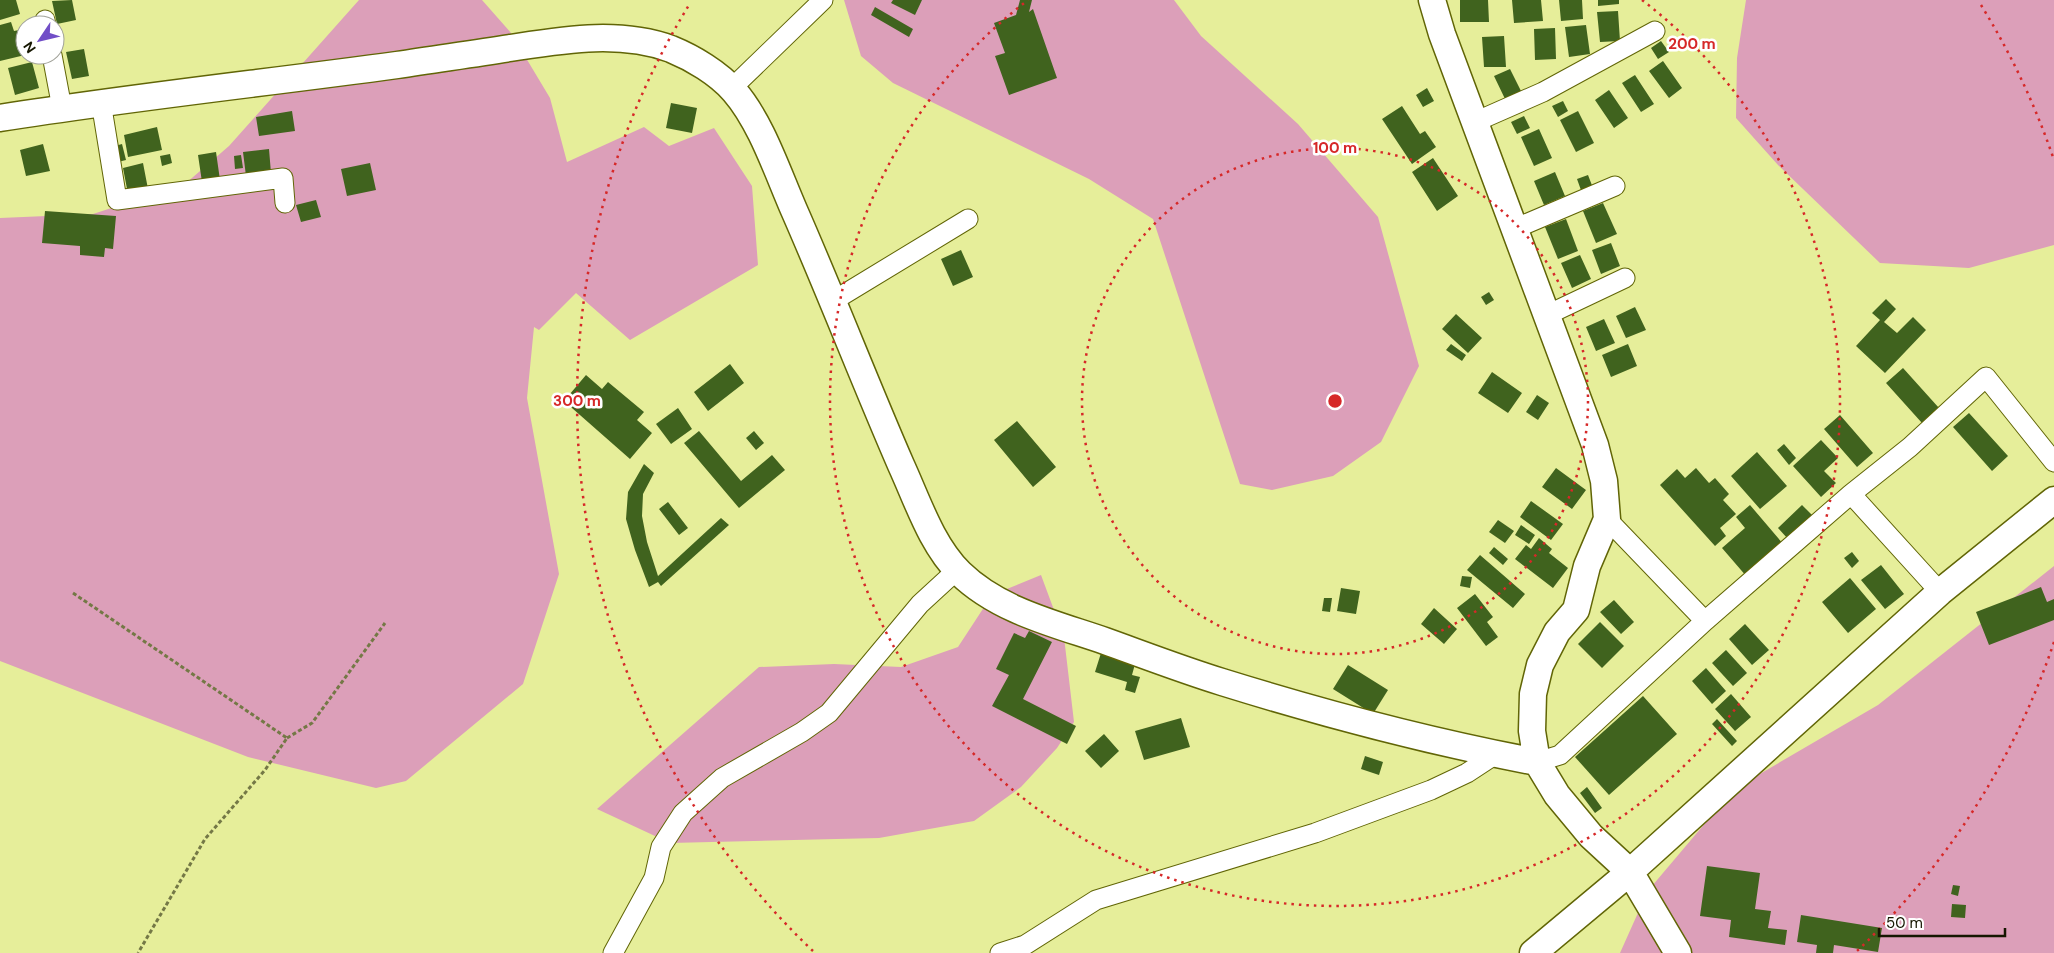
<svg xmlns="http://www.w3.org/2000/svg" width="2054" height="953" viewBox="0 0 2054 953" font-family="'DM Sans',sans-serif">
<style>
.green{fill:#dc9fb9}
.building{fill:#40631e}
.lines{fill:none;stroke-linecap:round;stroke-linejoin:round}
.street-casing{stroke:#616506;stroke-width:21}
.secondary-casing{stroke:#616506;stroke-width:29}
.path{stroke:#747846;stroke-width:3;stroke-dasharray:4 2.5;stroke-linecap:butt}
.street{stroke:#fff;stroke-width:19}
.secondary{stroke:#fff;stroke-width:26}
.ring{fill:none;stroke:#d62828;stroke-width:2.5;stroke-dasharray:2.5 5}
.centre{fill:#d62828;stroke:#fff;stroke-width:2.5}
.ring-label{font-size:15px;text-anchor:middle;font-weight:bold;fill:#d62828;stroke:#fff;stroke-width:5;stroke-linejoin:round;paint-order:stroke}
</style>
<rect width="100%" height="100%" fill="#e6ee9a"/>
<path class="green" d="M 359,0 L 482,0 L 511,33 L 550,98 L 567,162 L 644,127 L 669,146 L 714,128 L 752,186 L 758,265 L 630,340 L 576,293 L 539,330 L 534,327 L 527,398 L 559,574 L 523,684 L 406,781 L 376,788 L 248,757 L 0,661 L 0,218 L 93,214 L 185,184 L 229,146 Z
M 844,0 L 1174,0 L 1201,36 L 1298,124 L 1378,217 L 1419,366 L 1381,442 L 1333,476 L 1272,490 L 1240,484 L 1153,219 L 1089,179 L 893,83 L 861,56 Z
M 1746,0 L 2054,0 L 2054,245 L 1969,268 L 1880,263 L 1778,165 L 1736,118 L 1737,58 Z
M 2054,566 L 2054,953 L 1620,953 L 1637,915 L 1652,886 L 1734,789 L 1878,705 Z
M 1041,575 L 1064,637 L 1074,722 L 1057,748 L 1021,787 L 974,821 L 879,838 L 670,843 L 597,809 L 759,667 L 834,664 L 901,667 L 958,647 L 992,595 Z"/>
<path class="building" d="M 0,0 L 16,0 L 20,14 L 0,20 Z
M 72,0 L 76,20 L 57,24 L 52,1 Z
M 893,0 L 922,0 L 915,15 L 891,3 Z
M 1020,0 L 1032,0 L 1029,12 L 1033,9 L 1057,78 L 1009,95 L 995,56 L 1005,53 L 994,23 L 1016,15 Z
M 1460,0 L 1488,0 L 1489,22 L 1460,22 Z
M 1512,0 L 1541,0 L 1543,21 L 1514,23 Z
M 1559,0 L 1582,0 L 1583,19 L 1561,21 Z
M 1598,0 L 1619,0 L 1619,4 L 1598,6 Z
M 875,7 L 913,29 L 909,37 L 871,15 Z
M 1618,11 L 1620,41 L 1600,42 L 1597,12 Z
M 11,22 L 14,31 L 24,29 L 25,55 L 0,61 L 0,25 Z
M 1586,25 L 1590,54 L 1569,57 L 1565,27 Z
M 1555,28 L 1556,59 L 1535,60 L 1534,29 Z
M 1504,36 L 1506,67 L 1484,67 L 1482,37 Z
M 1661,41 L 1669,52 L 1658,59 L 1651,48 Z
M 84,49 L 89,76 L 72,79 L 66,52 Z
M 1663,61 L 1682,88 L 1669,98 L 1649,71 Z
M 32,62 L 39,88 L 15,95 L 8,68 Z
M 1510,69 L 1522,93 L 1506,101 L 1494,76 Z
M 1635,75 L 1654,104 L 1641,112 L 1622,83 Z
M 1427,88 L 1434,101 L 1423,107 L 1416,95 Z
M 1609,90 L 1628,118 L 1614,128 L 1595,100 Z
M 1563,101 L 1568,111 L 1558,117 L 1552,106 Z
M 671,103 L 697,108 L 692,133 L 666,128 Z
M 1402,106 L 1420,134 L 1425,131 L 1436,147 L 1412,164 L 1382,119 Z
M 292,111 L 295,131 L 259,136 L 256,117 Z
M 1578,111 L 1594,143 L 1576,152 L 1560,120 Z
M 1524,116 L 1530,128 L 1517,134 L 1511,122 Z
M 157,127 L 162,150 L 128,157 L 124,135 Z
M 1539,129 L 1552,158 L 1534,166 L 1521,137 Z
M 43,144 L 50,171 L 26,176 L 20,150 Z
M 122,144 L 126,160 L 118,162 L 115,146 Z
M 269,149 L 271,173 L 246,176 L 243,152 Z
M 216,152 L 220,180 L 202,182 L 198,155 Z
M 170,154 L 172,163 L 162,166 L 160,156 Z
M 241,155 L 243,168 L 235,169 L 234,156 Z
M 1433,158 L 1458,196 L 1437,211 L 1412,172 Z
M 143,163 L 148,189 L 128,194 L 123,168 Z
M 370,163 L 376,190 L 347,196 L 341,169 Z
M 1555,172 L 1565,196 L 1544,205 L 1534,181 Z
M 1588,175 L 1593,188 L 1582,193 L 1577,179 Z
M 316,200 L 321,217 L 301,222 L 296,205 Z
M 1603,203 L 1617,234 L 1596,243 L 1583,211 Z
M 45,211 L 116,216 L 113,249 L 105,248 L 104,257 L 80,255 L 80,246 L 42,243 Z
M 1566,219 L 1578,251 L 1558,259 L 1545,227 Z
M 1611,243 L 1620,266 L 1601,274 L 1592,250 Z
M 961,250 L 973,277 L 953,286 L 941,259 Z
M 1580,255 L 1591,279 L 1572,288 L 1561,263 Z
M 1489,292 L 1494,300 L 1486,305 L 1481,297 Z
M 1886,299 L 1896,309 L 1884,322 L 1897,333 L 1913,317 L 1926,330 L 1885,373 L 1856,346 L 1880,320 L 1872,313 Z
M 1635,307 L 1646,330 L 1626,338 L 1616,316 Z
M 1456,314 L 1482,338 L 1468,353 L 1442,329 Z
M 1604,319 L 1615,343 L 1596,351 L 1586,327 Z
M 1451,344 L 1466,355 L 1462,361 L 1446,350 Z
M 1628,344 L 1637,366 L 1611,377 L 1602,355 Z
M 730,364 L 744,383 L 708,411 L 694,392 Z
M 1903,368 L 1939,408 L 1922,423 L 1886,383 Z
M 1492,372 L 1522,393 L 1508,413 L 1478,393 Z
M 586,375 L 602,389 L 608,382 L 644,412 L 637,420 L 652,433 L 630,459 L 564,401 Z
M 1537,395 L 1549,403 L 1538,420 L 1526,412 Z
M 678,408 L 692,429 L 671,444 L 656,424 Z
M 1969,413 L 2008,456 L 1992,471 L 1953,427 Z
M 1840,415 L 1873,453 L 1857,467 L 1824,429 Z
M 1017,421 L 1056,467 L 1033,487 L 994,440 Z
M 699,431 L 741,481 L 772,455 L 785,470 L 739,508 L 684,443 Z
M 754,431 L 764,443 L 756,450 L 746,438 Z
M 1821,440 L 1838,458 L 1824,471 L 1836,483 L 1821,497 L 1793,466 Z
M 1784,444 L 1796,458 L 1789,465 L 1777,450 Z
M 1757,452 L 1787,486 L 1760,509 L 1731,476 Z
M 644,464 L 654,473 L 643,494 L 642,516 L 647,542 L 658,576 L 721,518 L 729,525 L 661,586 L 658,582 L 649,587 L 635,550 L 626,519 L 628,492 Z
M 1556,468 L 1586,490 L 1572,509 L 1542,487 Z
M 1696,468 L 1709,483 L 1715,478 L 1729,494 L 1723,500 L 1736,514 L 1720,528 L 1726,536 L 1715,546 L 1660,485 L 1677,469 L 1685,478 Z
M 1531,501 L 1563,524 L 1551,540 L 1520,517 Z
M 668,502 L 688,528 L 679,535 L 659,509 Z
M 1750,505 L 1784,545 L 1747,577 L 1722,548 L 1745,528 L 1736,517 Z
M 1802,505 L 1813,516 L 1788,539 L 1778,528 Z
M 1498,520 L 1514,531 L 1505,543 L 1489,532 Z
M 1521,525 L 1535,535 L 1529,544 L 1515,535 Z
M 1539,538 L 1552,549 L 1549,553 L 1568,568 L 1553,588 L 1515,559 L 1526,545 L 1531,549 Z
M 1494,547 L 1508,559 L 1503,565 L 1489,553 Z
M 1852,552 L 1859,561 L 1852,568 L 1844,558 Z
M 1480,555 L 1525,594 L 1513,608 L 1467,570 Z
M 1881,565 L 1904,594 L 1885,609 L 1861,580 Z
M 1462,576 L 1472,577 L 1470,588 L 1460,586 Z
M 1850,578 L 1876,609 L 1848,633 L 1822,602 Z
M 2041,587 L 2047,602 L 2054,599 L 2054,620 L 1989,645 L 1976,612 Z
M 1341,588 L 1360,591 L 1356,614 L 1337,611 Z
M 1475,594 L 1493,617 L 1487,622 L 1498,637 L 1486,646 L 1457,608 Z
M 1324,598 L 1332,598 L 1330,612 L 1322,611 Z
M 1614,600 L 1634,622 L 1621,634 L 1600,612 Z
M 1434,608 L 1457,629 L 1444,644 L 1421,624 Z
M 1600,622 L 1624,646 L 1602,668 L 1578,644 Z
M 1745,624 L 1769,650 L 1752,665 L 1729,639 Z
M 1029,631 L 1052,642 L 1023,699 L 1076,726 L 1067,744 L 992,706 L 1009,675 L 996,669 L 1014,633 L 1025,638 Z
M 1726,650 L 1747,673 L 1733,686 L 1712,663 Z
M 1101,653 L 1135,664 L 1132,675 L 1140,677 L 1135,693 L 1125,690 L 1127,682 L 1095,672 Z
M 1348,665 L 1388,690 L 1373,714 L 1333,689 Z
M 1706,668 L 1726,691 L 1712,704 L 1692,681 Z
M 1731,694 L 1751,717 L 1735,731 L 1715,709 Z
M 1643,696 L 1677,734 L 1609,795 L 1575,757 Z
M 1181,718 L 1190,747 L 1144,760 L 1135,731 Z
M 1717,719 L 1737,741 L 1732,746 L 1712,724 Z
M 1104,734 L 1119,751 L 1101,768 L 1085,751 Z
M 1365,756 L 1383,762 L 1379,775 L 1361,769 Z
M 1587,787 L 1602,808 L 1595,813 L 1580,793 Z
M 1707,866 L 1760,873 L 1755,909 L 1771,911 L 1768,928 L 1787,930 L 1785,945 L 1729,937 L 1731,920 L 1700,916 Z
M 1953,885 L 1960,886 L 1958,896 L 1951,894 Z
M 1952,904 L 1966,905 L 1965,918 L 1951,917 Z
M 1801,915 L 1882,928 L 1878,952 L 1834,945 L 1833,953 L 1816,953 L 1817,945 L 1797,942 Z"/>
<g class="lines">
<defs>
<path id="street" d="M 45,20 L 46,25
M 52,55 L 62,108
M 732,88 L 823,0
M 101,102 L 117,200 L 283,178 L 285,203
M 1475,122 L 1543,92 L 1655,31
M 1514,229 L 1615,186
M 833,301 L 968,219
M 1547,315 L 1625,278
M 1851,494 L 1940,592
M 1607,519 L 1705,621
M 1537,762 L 1560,755 L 1705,621 L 1851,494 L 1910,447 L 1986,377 L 2054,462
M 613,953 L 654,878 L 661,847 L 683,813 L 722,778 L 802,732 L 829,713 L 920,604 L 957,570
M 1000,953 L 1025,945 L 1096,900 L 1315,833 L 1431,790 L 1467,773 L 1496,754"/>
<path id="secondary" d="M 1432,0 L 1442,34 L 1595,445 L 1604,481 L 1607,519 L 1587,566 L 1576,610 L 1557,632 L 1540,665 L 1533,694 L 1532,731 L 1537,762 L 1557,795 L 1591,836 L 1630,872 L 1678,953
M 0,118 C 132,97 265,83 397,65 C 435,59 473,54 510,48 C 563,40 619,30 671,49 C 693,58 718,73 734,91 C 761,122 777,171 794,210 C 831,294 864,380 901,465 C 918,502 931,544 960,573 C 999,611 1056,624 1105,641 C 1144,655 1183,670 1222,682 C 1325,714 1431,742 1537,762
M 1533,953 L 1630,872 L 1940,592 L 2054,500"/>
</defs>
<use href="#street" class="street-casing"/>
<use href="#secondary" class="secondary-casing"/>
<path class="path" d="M 73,593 L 287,738 L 265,770 L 205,839 L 138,953
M 287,738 L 312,723 L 385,623"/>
<use href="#street" class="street"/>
<use href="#secondary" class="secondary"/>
</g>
<g class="ring">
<circle cx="1335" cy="401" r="253"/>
<path d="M1642 0A505 505 0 1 1 1028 0"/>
<path d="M2054 642A758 758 0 0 1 1857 951M813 951A758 758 0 0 1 689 5M1981 5A758 758 0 0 1 2054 160"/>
</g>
<circle cx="1335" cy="401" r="8" class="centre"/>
<g class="ring-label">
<text x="1692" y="49">200 m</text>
<text x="1335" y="153">100 m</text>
<text x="577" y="406">300 m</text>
</g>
<g transform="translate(40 40) rotate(235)"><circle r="24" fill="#ffffff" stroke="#a1a299"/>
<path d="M0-4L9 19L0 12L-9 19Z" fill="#714ec7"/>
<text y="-8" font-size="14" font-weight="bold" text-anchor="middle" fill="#151600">N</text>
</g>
<path d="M1879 928v8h126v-8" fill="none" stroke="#151600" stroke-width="2.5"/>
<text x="1886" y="928" font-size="15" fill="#151600" stroke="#ffffff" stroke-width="4" paint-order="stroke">50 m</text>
</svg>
